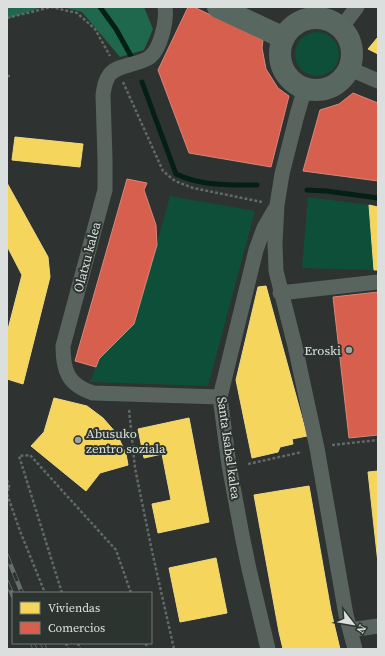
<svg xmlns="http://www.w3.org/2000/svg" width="385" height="656" viewBox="0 0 385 656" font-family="'Source Serif 4',serif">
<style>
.green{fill:#0e4f3a}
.forest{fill:#1f684d}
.homes{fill:#f6d55c;stroke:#eed883}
.shops{fill:#d6604d;stroke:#d88678}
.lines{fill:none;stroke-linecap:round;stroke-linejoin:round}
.stream{stroke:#041f14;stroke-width:5}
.path{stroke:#606965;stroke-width:2.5;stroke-dasharray:3 2;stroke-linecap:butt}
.street{stroke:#59645f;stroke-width:15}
.secondary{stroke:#586760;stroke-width:22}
.rail-casing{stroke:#656e69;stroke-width:4.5}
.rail{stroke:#2c3430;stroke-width:3;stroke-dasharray:9;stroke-linecap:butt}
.poi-dot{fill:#9ea3a1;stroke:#2c3430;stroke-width:1.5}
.labels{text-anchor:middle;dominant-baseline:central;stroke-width:4;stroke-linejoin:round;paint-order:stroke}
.street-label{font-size:13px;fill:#dbe0de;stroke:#2c3430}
.poi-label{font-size:13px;fill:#dbe0de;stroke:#2c3430;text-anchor:end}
</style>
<rect width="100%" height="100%" fill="#2e3230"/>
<path class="green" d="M295 54a22 22 0 1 1 44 0a22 22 0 1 1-44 0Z
M 170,196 L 255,211 L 208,386 L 90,382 L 99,359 L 134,324 Z
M 308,197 L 369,205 L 374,270 L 302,268 Z"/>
<path class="forest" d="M 7,7 L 42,7 L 7,19 Z
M 62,7 L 144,7 L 153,29 L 144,50 L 120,57 L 82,12 Z"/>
<path class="homes" d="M 378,37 L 378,54 L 368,49 Z
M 15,137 L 83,144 L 80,167 L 12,160 Z
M 7,183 L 48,257 L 50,277 L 23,384 L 7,379 L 7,333 L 22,275 L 7,246 Z
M 369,205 L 378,207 L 378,270 L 374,270 Z
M 266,286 L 307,436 L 292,439 L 293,444 L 280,447 L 278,452 L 252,458 L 236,380 L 258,287 Z
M 54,398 L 87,406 L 103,418 L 117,434 L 126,454 L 128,465 L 100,473 L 86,491 L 31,446 L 44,432 Z
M 189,418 L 209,522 L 158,533 L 152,504 L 171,500 L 162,454 L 144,458 L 138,429 Z
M 378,471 L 378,563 L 368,472 Z
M 309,486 L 331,611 L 340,649 L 283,649 L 279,632 L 254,495 Z
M 216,558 L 227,613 L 180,622 L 169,568 Z"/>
<path class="shops" d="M 188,7 L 194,7 L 263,40 L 262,48 L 266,69 L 278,88 L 289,96 L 271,167 L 189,153 L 158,70 Z
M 353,93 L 378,103 L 378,181 L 303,171 L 320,110 L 339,104 Z
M 127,179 L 147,183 L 144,190 L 156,225 L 157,245 L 134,324 L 99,359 L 96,367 L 75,361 Z
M 378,292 L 378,435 L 349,438 L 333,297 Z"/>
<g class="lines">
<path class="stream" d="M 100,7 L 116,29 L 131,56
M 142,82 L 176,174 C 201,186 230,185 257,185
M 307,190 L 326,191 L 378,198"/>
<path class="path" d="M 7,18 L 51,7 L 77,13 L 95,29 L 110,56
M 7,76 L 11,76
M 123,82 L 163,171 L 175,181 L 193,188 L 262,202
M 129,410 L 135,468 L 152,551 L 174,649
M 332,445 L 378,440
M 248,464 L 302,452
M 7,480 L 10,489 L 7,490
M 7,494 L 20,531 L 45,593
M 62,593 L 19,456 L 30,455 L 116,550 L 131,593
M 66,643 L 68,649
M 78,643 L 80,649
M 146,643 L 147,649"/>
<path class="street" d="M 165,7 C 167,20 161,48 150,57 C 139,65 119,64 110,74 C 105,80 104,88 103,95 L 105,159 L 105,190 L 63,346 C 63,371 68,385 93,393 L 220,397
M 341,28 L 357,7
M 348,68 L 378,81
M 305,88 L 297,115 L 282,174 L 277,205 L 275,243 L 276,271 L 295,346 L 317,448 L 346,615 L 355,649
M 280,293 L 378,282
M 350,630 L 378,626
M 268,649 L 249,569 L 242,535 L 229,465 L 220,397 L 256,250 L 264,228 L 275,209"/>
<path class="secondary" d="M 218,7 L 284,38
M280 54a36 36 0 1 1 72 0a36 36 0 1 1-72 0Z"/>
<defs>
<path id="rail" d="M 7,556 L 22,593
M 7,582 L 13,596
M 32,643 L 35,649
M 42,643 L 45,649"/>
</defs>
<use href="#rail" class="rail-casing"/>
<use href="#rail" class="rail"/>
</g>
<g class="poi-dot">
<circle cx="349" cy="350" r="4"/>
<circle cx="78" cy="440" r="4"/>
</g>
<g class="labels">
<g class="street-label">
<text transform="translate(87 257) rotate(-75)">Olatxu kalea</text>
<text transform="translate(229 448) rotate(82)">Santa Isabel kalea</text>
</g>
<g class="poi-label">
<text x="341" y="350">Eroski</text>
<text x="86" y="433" text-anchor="start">Abusuko<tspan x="86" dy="15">zentro soziala</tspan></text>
</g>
</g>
<rect width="385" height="656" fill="none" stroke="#dbe0de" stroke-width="16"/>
<rect x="12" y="592" width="140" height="52" fill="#2c3430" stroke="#727976"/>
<rect x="20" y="602" width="20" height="12" fill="#f6d55c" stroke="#727976"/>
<text x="48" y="612" font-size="12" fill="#dbe0de">Viviendas</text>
<rect x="20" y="622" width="20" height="12" fill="#d6604d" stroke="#727976"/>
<text x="48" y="632" font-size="12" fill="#dbe0de">Comercios</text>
<g transform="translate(353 624) rotate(121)" stroke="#2c3430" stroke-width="3" paint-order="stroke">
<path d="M0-3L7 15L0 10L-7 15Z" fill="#dbe0de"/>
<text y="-6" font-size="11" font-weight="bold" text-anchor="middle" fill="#dbe0de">N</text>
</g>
</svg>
